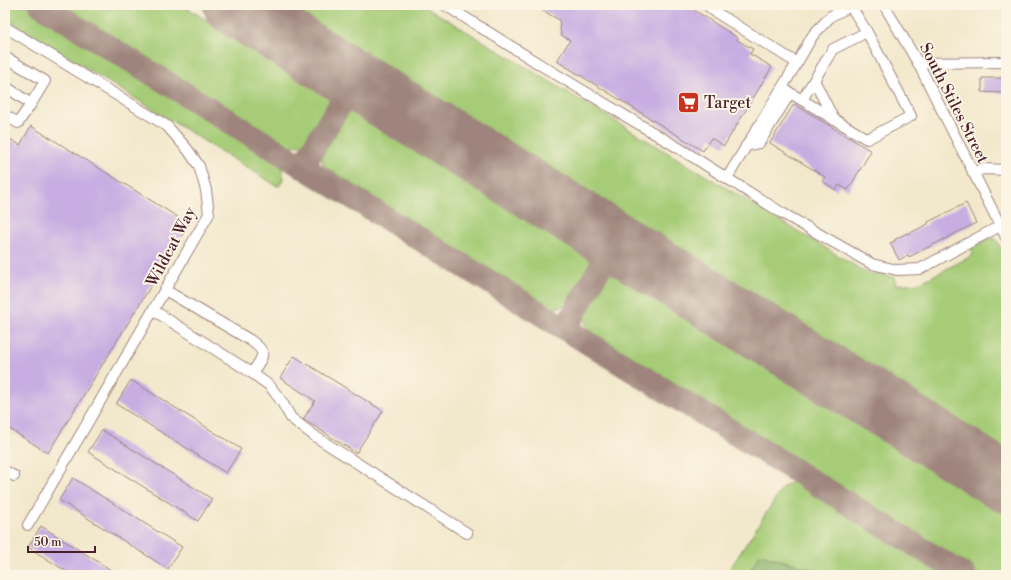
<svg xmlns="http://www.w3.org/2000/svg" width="1011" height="580" viewBox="0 0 1011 580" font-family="'Libre Bodoni',serif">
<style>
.green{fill:#a6cc77;stroke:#787651}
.forest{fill:#84b068;stroke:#67684a}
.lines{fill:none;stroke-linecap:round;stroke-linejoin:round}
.taxiway{stroke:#9e847c;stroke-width:24}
.runway{stroke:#9e847c;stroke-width:60}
.building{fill:#c7ade2}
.minor-casing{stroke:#9e847c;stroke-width:12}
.minor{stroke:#fff;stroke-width:10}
.labels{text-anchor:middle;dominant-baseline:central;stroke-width:4;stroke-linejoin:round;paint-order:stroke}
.poi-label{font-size:16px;fill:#4a1f2b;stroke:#fcf5e5;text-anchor:start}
.street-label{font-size:16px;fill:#4a1f2b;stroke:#fcf5e5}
</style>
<rect width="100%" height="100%" fill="#fcf5e5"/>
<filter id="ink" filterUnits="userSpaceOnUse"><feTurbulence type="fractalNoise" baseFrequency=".025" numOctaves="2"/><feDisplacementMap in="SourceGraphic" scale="8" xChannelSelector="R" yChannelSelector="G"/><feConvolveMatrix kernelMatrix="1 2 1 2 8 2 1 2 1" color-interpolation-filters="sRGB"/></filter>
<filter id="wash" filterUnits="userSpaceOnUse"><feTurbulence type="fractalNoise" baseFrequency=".012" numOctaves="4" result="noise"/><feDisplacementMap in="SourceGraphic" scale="16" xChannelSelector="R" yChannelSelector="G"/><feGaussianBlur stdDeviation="0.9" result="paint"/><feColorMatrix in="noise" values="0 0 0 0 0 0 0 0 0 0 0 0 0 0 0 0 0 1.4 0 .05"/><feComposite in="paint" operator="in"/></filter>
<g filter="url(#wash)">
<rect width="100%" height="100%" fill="#f2e8cc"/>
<path class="green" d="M 5,5 L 30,5 L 274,155 C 282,162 287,177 279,186 L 277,186 L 5,18 Z
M 58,5 L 182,5 L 330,96 C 332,100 331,103 329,107 L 309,139 C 301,146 292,148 282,144 Z
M 279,5 L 423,5 L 872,276 L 876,272 L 887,276 L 895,277 L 895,284 L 916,284 L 931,277 L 973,255 L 971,250 L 972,247 L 989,238 L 996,239 L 1006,257 L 1006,453 Z
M 350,108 L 405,141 L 593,258 L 594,262 L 592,268 L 571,301 C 564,307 555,309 546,308 L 332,176 C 320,166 320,156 326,143 L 346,110 Z
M 609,271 L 613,271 L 1006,513 L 1006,575 L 982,575 L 590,335 C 585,327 584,318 586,309 Z
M 797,481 L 803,481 L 954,575 L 832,575 L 760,554 L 747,575 L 726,575 L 783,487 L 792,482 Z"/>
<path class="forest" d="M 760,554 L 832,575 L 747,575 Z"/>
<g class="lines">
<path class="taxiway" d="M 41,5 L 964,575
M 302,167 L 355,80
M 565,329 L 615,241"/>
<path class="runway" d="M 233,5 L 1006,483"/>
</g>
<g id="blocks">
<path class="building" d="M 534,5 L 686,5 L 738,38 L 737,40 L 753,49 L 750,54 L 772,67 L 724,146 L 711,138 L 703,151 L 557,61 L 570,40 L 561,35 L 559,20 Z
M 982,78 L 1002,78 L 1003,93 L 982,92 Z
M 794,104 L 871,151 L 848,190 L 839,185 L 836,190 L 822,181 L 825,177 L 770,143 Z
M 31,126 L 189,224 L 48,453 L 5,426 L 5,136 L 20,145 Z
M 966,203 L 976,223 L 909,257 L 908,255 L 899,260 L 890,243 L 895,241 L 894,240 L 907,233 L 908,234 L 928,224 L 928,222 Z
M 294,356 L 383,411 L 356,453 L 303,419 L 315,401 L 280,378 Z
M 131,380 L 241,449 L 226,473 L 116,404 Z
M 102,430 L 212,499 L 198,521 L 88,452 Z
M 73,478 L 182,547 L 168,569 L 59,500 Z
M 41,526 L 119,575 L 72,575 L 28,547 Z"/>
</g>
</g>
<g filter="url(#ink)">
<use href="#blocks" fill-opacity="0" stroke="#9e847c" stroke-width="1"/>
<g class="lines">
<defs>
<path id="minor" d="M 445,5 L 544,67 L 682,150 L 782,213 L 872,264 L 897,270 L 920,269 L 1000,226
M 707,5 L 717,13 L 797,63 L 813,35 L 831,16 L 853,5
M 884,5 L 918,63 L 1006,237
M 5,27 L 167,126 L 188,150 L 199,166 L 206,190 L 209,214 L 28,525
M 5,57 L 45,81 L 31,104 L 18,123 L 5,115
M 918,63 L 1006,62
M 814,80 L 834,120
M 5,86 L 31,104
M 782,88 L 867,139 L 911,116 L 867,32 L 850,5
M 802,100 L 833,49 L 867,32
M 746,146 L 759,143 L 790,93
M 973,173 L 983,169 L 1006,170
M 727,178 L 797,63
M 165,290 L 250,340 C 269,353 263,356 252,373
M 153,310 L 252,373 L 270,386 L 282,402 L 291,418 L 316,437 L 467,533
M 5,471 L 14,476"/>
</defs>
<use href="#minor" class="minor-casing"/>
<use href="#minor" class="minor"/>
</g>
</g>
<defs>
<symbol id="supermarket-square" viewBox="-11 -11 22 22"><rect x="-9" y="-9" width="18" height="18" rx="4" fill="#c8321e" stroke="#fcf5e5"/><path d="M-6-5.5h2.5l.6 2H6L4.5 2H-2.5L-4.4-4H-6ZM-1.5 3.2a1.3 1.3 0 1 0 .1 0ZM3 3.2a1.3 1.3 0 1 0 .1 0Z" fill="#fff"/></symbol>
</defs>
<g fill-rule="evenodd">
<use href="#supermarket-square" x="676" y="90" width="25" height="25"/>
</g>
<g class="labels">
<g class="poi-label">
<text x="704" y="103">Target</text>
</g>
<g class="street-label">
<text transform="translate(954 103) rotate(63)">South Stiles Street</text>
<text transform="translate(171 247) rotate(-62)">Wildcat Way</text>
</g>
</g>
<rect width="1011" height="580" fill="none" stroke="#fcf5e5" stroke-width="20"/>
<path d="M28 546v6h67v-6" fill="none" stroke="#4a1f2b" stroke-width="2"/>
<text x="34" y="546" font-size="12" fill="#4a1f2b" stroke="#fcf5e5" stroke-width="3" paint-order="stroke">50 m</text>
</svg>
